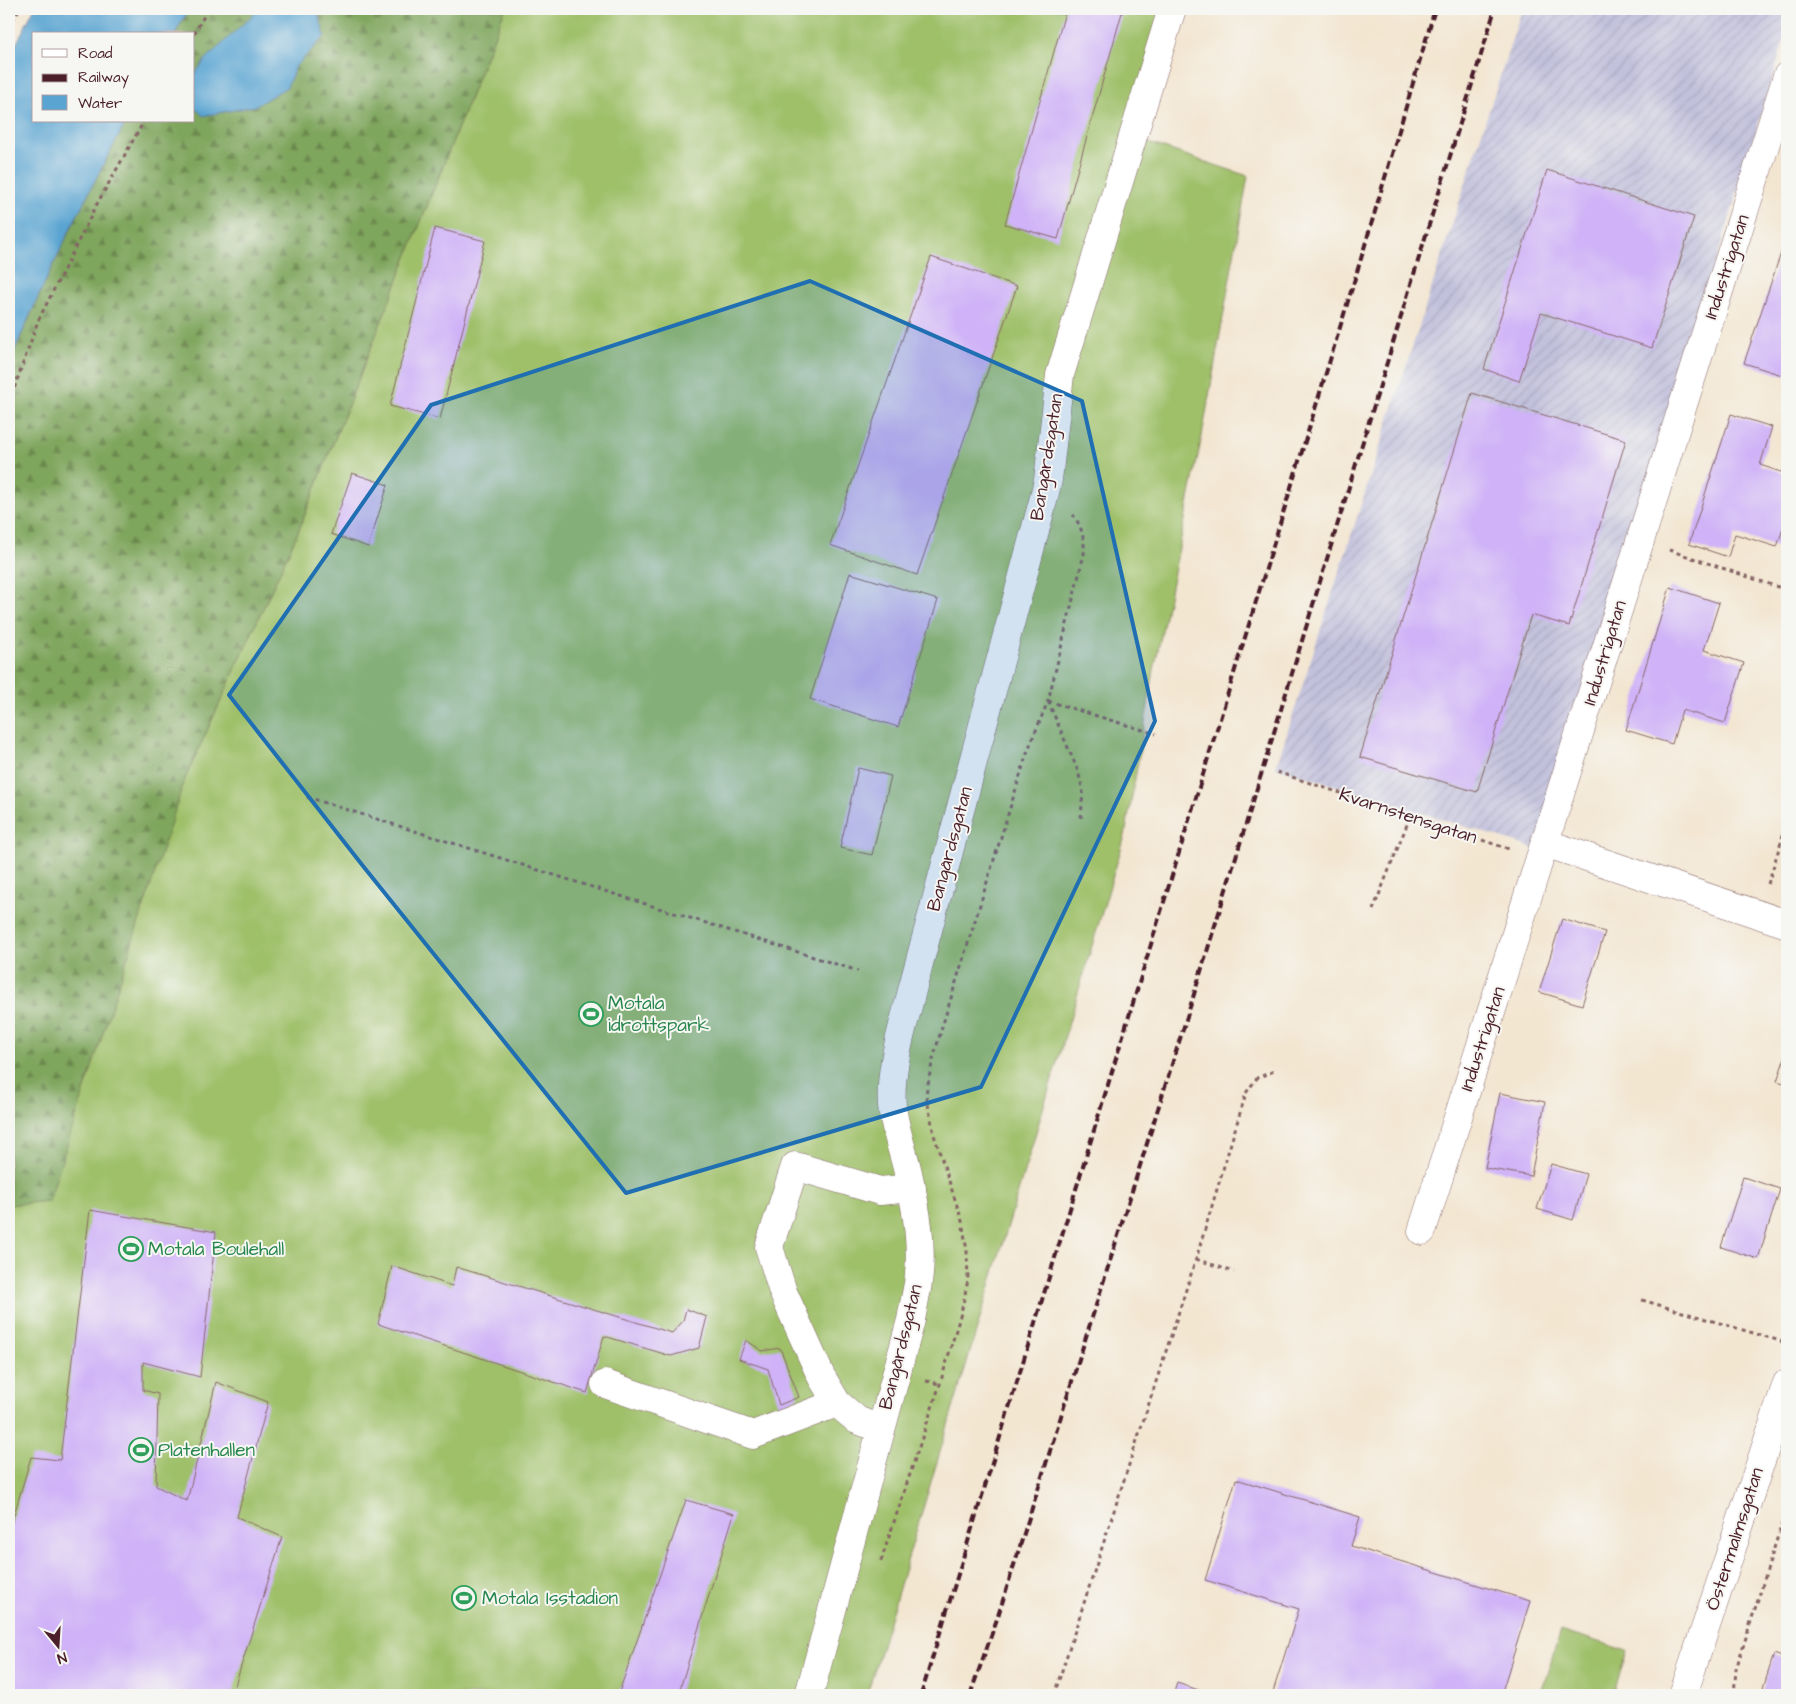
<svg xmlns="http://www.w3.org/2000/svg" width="1796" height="1704" viewBox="0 0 1796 1704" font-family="'Architects Daughter',sans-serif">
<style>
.industrial{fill:url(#industrial-furrows)}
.grass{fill:#9fc069;stroke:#74704a}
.forest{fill:url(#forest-firs);stroke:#646244}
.water{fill:#5aa4d2;stroke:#52627e}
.building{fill:#cfb2f7}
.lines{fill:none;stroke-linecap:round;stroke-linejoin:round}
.minor-casing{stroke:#856565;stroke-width:29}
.path{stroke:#856565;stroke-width:3;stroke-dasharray:4 4;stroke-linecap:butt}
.minor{stroke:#fff;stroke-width:28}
.rail{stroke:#4a1f2b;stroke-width:4;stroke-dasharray:8 4;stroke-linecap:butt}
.marked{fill:#1f6fb2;fill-opacity:0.2;stroke:#1f6fb2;stroke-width:4;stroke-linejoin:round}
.labels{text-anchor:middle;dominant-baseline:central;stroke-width:4;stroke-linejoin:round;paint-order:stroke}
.street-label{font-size:19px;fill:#4a1f2b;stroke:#f6f6f2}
.leisure-label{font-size:19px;fill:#27864d;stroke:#f6f6f2;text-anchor:start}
</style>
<defs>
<pattern id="industrial-furrows" width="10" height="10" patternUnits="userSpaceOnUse" patternTransform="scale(1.25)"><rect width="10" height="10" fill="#c2c1dc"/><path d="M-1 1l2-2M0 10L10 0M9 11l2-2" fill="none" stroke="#a8a5bd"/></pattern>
<pattern id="forest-firs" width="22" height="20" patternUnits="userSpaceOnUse" patternTransform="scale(1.25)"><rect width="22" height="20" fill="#7fa65d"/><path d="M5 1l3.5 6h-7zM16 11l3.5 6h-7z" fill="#6a874d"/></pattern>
</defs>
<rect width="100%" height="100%" fill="#f6f6f2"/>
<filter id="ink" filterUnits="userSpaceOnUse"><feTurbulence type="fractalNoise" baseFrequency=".02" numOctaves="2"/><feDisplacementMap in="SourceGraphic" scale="10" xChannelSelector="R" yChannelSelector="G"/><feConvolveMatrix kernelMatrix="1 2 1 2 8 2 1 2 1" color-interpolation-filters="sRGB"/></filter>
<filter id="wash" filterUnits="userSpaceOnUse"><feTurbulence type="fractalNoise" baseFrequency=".0096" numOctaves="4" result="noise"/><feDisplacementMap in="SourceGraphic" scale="20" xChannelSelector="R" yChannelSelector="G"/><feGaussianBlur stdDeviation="1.12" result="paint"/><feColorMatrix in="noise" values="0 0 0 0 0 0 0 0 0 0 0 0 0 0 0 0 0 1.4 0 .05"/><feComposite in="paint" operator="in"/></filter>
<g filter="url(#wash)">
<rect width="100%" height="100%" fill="#f3e6d1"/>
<path class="industrial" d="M 1522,9 L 1787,9 L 1787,31 L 1536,849 L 1276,767 Z"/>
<path class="grass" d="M 505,9 L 1172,9 L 1128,136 L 1248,176 L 1202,436 L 1154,670 L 1125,836 L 867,1695 L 9,1695 L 9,1192 L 185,779 L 298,532 Z
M 1561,1630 L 1627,1651 L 1613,1695 L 1540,1695 Z"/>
<path class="forest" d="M 189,9 L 505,9 L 298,532 L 185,779 L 49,1201 L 9,1205 L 9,364 C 44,281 83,200 127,121 L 194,121 L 194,34 L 175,34 Z"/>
<path class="water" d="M 34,9 L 189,9 L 175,34 L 34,34 L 34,121 L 127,121 C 83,200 44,281 9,364 L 9,58 Z
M 259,9 L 317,9 L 325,36 L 296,66 L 287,87 L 255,106 L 203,116 L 194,107 L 194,75 L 205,60 Z"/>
<g id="blocks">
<path class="building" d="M 1066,9 L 1123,9 L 1058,239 L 1005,224 Z
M 1547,170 L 1694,217 L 1652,348 L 1541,313 L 1519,381 L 1484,369 Z
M 435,228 L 485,241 L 440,419 L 390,406 Z
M 1786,238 L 1787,239 L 1787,370 L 1785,376 L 1744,363 Z
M 931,257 L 1017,286 L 917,575 L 830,545 Z
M 1472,393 L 1626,440 L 1569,626 L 1531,615 L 1477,792 L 1360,757 Z
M 1731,414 L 1772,427 L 1760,465 L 1787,474 L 1787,516 L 1777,547 L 1735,534 L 1728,557 L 1689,544 Z
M 352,473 L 388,485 L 368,547 L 331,534 Z
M 850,573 L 938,600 L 898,727 L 810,699 Z
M 1670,587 L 1719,603 L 1704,650 L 1744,663 L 1725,723 L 1682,710 L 1672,744 L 1626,730 Z
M 858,768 L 891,776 L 872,855 L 840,848 Z
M 1562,919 L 1605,932 L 1582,1005 L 1539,992 Z
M 1787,1051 L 1787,1084 L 1777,1081 Z
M 1500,1093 L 1545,1102 L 1531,1176 L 1485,1168 Z
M 1551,1164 L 1586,1174 L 1573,1220 L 1537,1209 Z
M 1743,1177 L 1780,1189 L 1758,1259 L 1721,1247 Z
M 90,1210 L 216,1232 L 200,1377 L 143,1362 L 143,1390 L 158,1394 L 156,1486 L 187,1501 L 216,1382 L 268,1402 L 237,1517 L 282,1537 L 232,1695 L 9,1695 L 9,1532 L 31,1457 L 60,1460 Z
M 392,1266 L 452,1286 L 456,1267 L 672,1333 L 683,1321 L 686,1309 L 707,1317 L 699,1348 L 671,1356 L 604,1336 L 587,1393 L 378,1324 Z
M 746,1340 L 762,1351 L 780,1348 L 799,1397 L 779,1405 L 768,1369 L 739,1359 Z
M 1236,1479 L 1360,1517 L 1351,1546 L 1530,1601 L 1501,1695 L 1272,1695 L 1299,1609 L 1205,1580 Z
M 686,1500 L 734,1514 L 678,1695 L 618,1695 Z
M 1774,1654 L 1787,1659 L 1787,1695 L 1761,1695 Z
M 1177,1683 L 1214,1695 L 1173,1695 Z"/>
</g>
</g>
<g filter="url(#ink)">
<use href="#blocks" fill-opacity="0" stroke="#856565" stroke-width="1"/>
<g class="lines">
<defs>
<path id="minor" d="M 1545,843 L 1787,924
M 1422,1231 L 1787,76
M 605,1384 L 753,1435 L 837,1403
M 881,1429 L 857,1420 L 837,1403 L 821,1376 L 783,1292 L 769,1247 L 795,1166 L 880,1191 L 912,1188
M 809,1695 L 911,1320 C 913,1308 916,1295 918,1283 C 923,1247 917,1212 909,1177 C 904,1153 895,1131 892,1106 C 889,1066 904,1025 913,986 L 1043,501 L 1048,480 L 1060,375 L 1172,9
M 1683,1695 L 1787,1383"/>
</defs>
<use href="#minor" class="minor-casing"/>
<path class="path" d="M 9,28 L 19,9
M 194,34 L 208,9
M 9,403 L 38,321 L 97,204 L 144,121
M 1669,550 L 1787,590
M 1048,701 L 1078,771 L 1083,791 L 1081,818
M 1048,701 L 1156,734
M 1277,772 L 1509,849
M 307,797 L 858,971
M 1768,884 L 1787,822
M 1373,910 L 1410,817
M 1196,1259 L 1234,1272
M 1642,1300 L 1787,1343
M 926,1381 L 940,1384
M 881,1561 L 940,1384 L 961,1313 L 968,1280 L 967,1251 L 962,1221 L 934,1135 L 926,1094 L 932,1063 L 942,1027 L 1028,750 L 1048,701 L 1084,554 C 1085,540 1082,526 1073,515
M 1054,1695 L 1196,1259 L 1246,1093 L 1257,1078 L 1274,1071
M 1734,1695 L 1736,1669 L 1787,1507"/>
<use href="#minor" class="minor"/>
<path class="rail" d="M 921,1695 L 1360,262 L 1435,9
M 970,1695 L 997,1619 L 1191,1004 L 1495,9"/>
</g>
</g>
<path class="marked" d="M 810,281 L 1082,401 L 1155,721 L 981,1087 L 626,1193 L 363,866 L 229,695 L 431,405 Z"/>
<defs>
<symbol id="stadium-ring" viewBox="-11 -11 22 22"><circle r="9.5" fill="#f6f6f2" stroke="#2e9e5b" stroke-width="1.5"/><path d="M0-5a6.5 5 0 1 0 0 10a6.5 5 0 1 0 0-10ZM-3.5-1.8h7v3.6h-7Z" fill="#2e9e5b"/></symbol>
</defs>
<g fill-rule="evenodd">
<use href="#stadium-ring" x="577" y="1000" width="28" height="28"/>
<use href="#stadium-ring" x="117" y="1235" width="28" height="28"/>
<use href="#stadium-ring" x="127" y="1436" width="28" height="28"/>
<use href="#stadium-ring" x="450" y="1584" width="28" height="28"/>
</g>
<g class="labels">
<g class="street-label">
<text transform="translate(1727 267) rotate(-72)">Industrigatan</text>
<text transform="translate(1047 457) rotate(-81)">Bangårdsgatan</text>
<text transform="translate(1605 653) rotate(-73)">Industrigatan</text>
<text transform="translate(1408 816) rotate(18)">Kvarnstensgatan</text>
<text transform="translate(950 849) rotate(-75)">Bangårdsgatan</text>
<text transform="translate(1483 1039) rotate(-72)">Industrigatan</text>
<text transform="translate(901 1347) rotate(-76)">Bangårdsgatan</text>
<text transform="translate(1735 1539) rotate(-72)">Östermalmsgatan</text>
</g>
<g class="leisure-label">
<text x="608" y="1003">Motala<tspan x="608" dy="22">idrottspark</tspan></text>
<text x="148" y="1249">Motala Boulehall</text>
<text x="158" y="1450">Platenhallen</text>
<text x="482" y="1598">Motala Isstadion</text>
</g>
</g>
<rect width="1796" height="1704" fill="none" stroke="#f6f6f2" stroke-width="30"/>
<rect x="32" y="32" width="162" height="90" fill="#f6f6f2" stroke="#b1a0a2"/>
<rect x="42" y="49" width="25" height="8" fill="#ffffff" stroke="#b1a0a2"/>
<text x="78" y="58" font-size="15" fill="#4a1f2b">Road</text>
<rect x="42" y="74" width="25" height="8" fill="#4a1f2b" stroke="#b1a0a2"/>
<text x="78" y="82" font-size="15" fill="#4a1f2b">Railway</text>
<rect x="42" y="95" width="25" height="15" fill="#5aa4d2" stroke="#b1a0a2"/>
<text x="78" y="108" font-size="15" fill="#4a1f2b">Water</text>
<g transform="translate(58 1646) rotate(162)" stroke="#f6f6f2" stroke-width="4" paint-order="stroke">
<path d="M0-4L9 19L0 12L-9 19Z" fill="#4a1f2b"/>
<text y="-8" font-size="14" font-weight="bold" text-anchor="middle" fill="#4a1f2b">N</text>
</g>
</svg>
